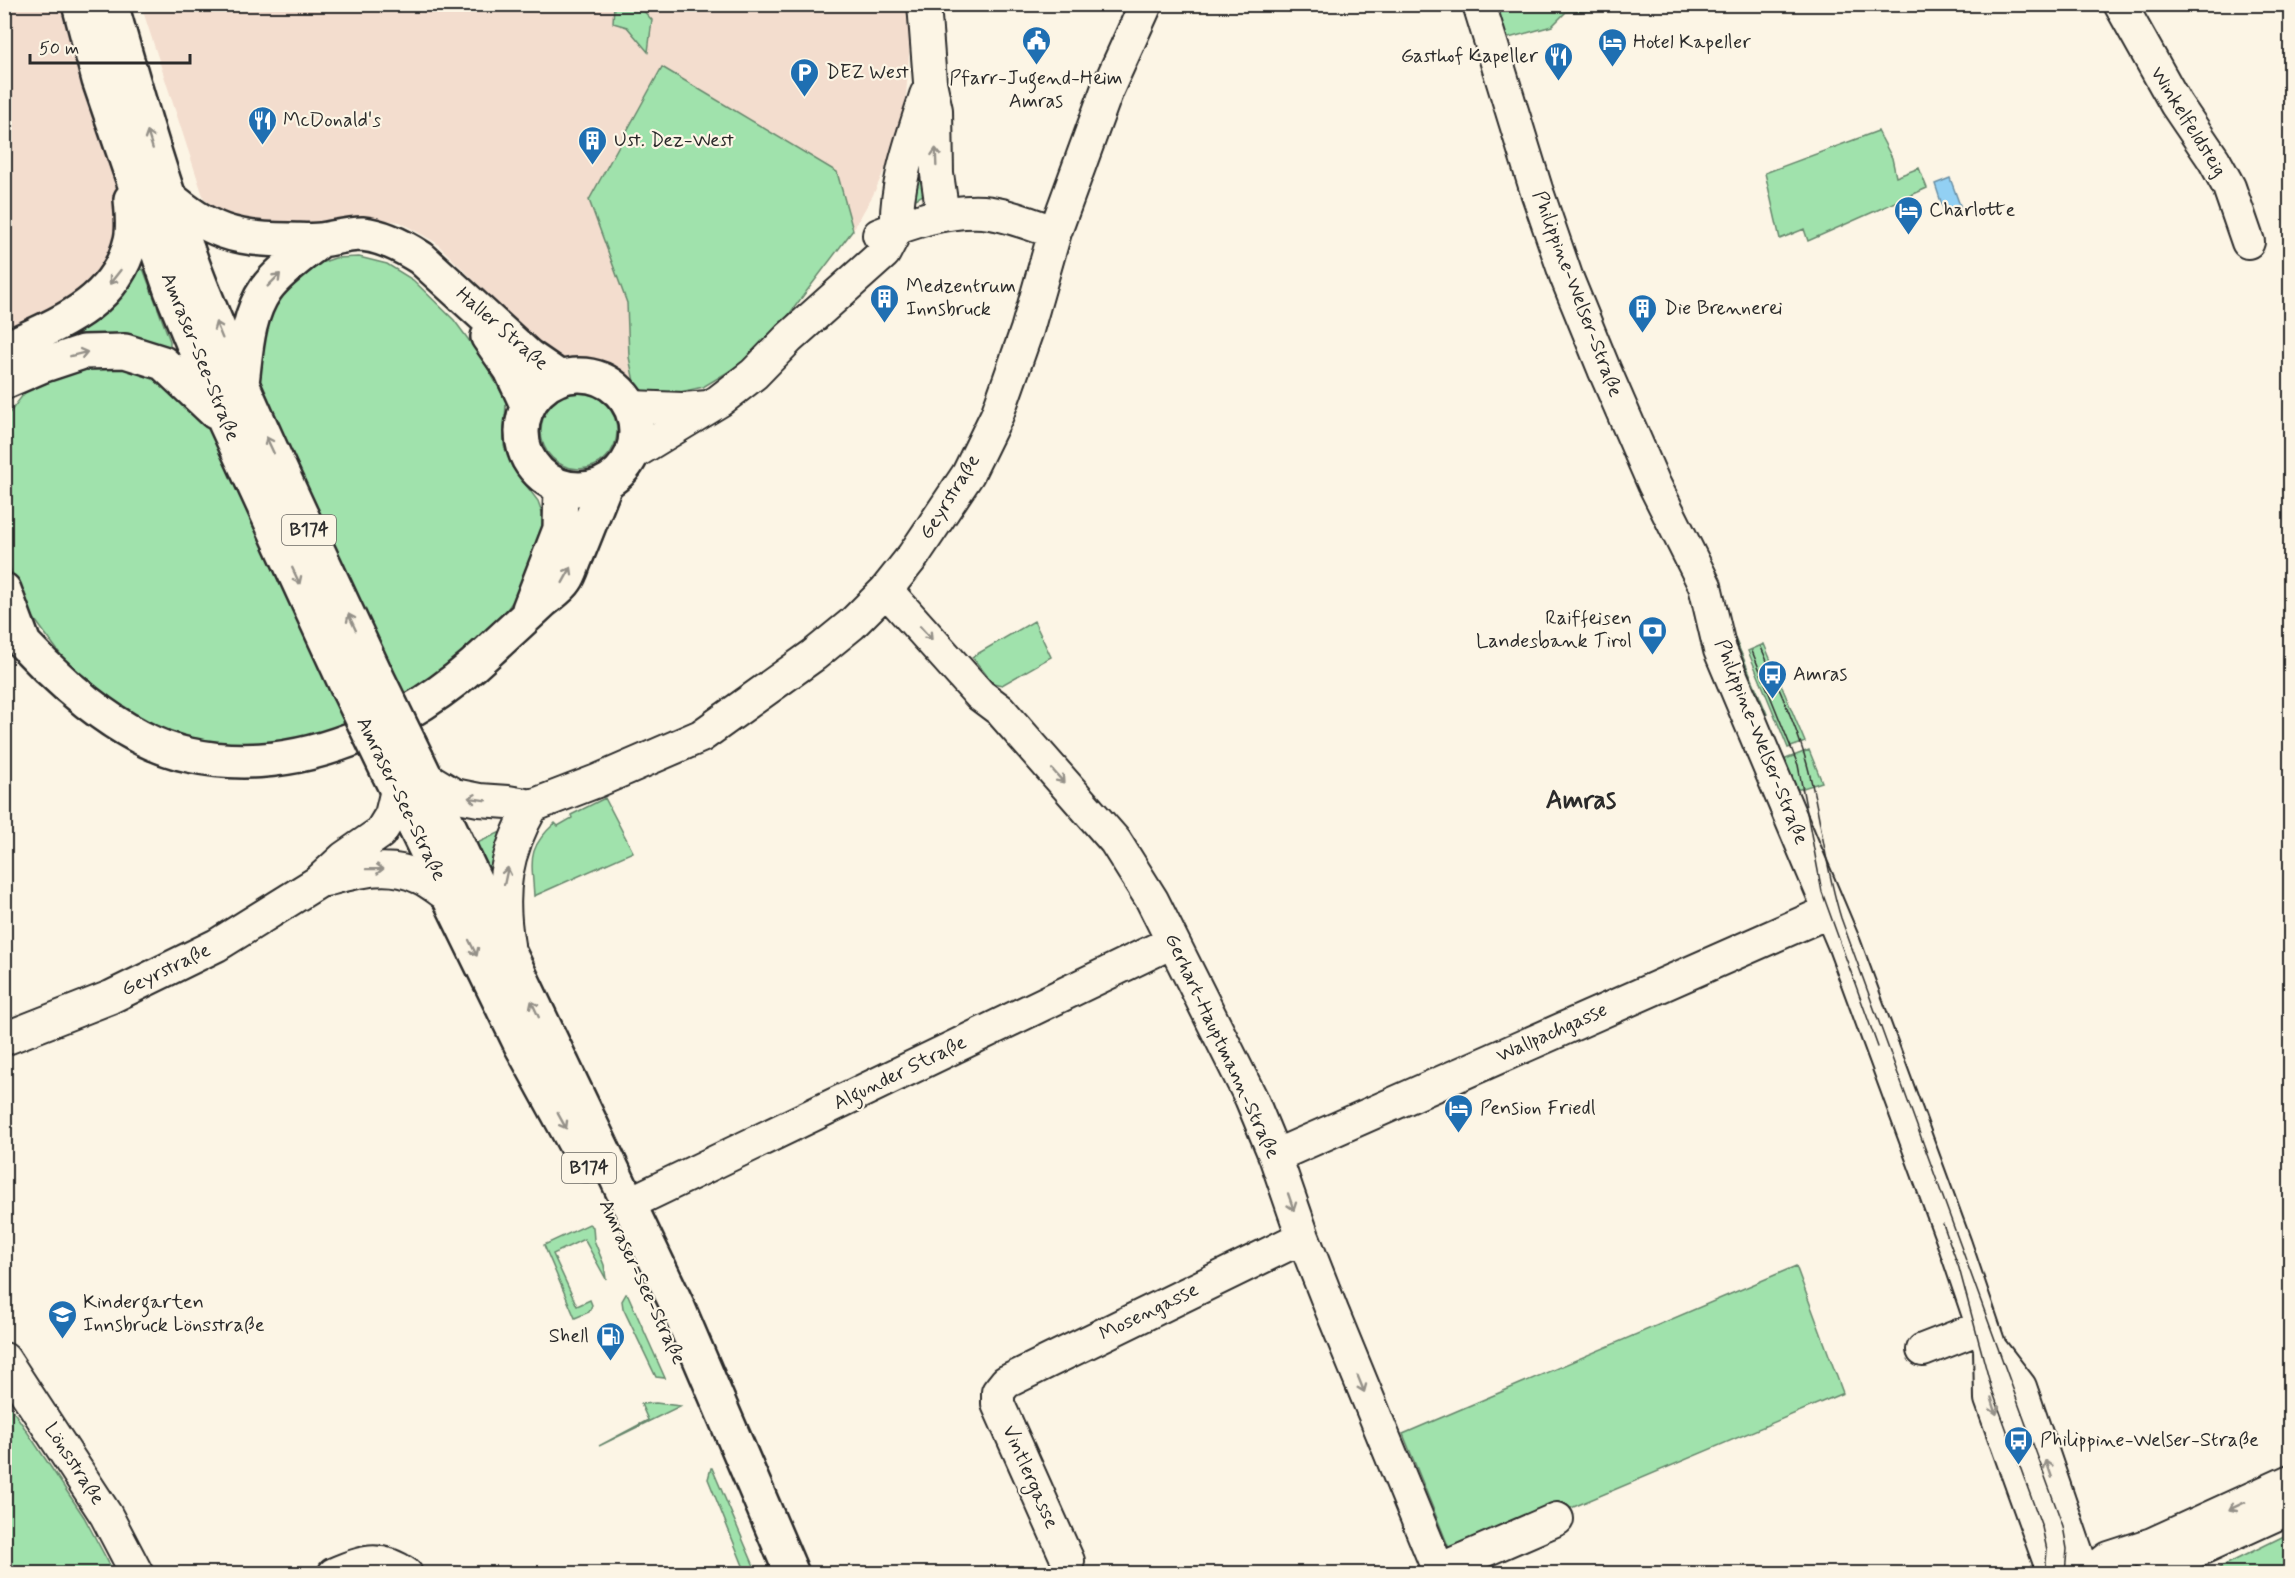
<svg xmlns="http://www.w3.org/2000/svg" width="2295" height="1578" viewBox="0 0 2295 1578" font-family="Mynerve,sans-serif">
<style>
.built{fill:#f3ddce}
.green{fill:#a0e2ac;stroke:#66866c;stroke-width:1.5}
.water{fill:#92d0f3;stroke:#698ea3;stroke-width:1.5}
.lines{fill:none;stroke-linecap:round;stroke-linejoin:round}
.minor-casing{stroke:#2b2b2b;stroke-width:36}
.major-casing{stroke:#2b2b2b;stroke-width:38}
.minor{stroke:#fcf5e5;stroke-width:32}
.major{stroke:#fcf5e5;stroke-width:33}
.tram{stroke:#2b2b2b;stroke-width:1.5}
.major-bridge-casing{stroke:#2b2b2b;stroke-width:38;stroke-linecap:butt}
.major-bridge{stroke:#fcf5e5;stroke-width:33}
.oneway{stroke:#949088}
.labels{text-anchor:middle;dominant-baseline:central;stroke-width:4.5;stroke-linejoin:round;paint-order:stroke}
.shield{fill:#fcf5e5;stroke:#6a6863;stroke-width:1.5}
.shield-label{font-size:18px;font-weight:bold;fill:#2b2b2b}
.poi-label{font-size:20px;fill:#2b2b2b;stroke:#fcf5e5;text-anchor:start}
.street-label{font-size:20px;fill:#2b2b2b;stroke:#fcf5e5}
.district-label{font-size:26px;font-weight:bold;fill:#2b2b2b;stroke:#fcf5e5}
</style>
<rect width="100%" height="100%" fill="#fcf5e5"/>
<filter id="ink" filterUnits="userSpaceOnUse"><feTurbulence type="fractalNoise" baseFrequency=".0167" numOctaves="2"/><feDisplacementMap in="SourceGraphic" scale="12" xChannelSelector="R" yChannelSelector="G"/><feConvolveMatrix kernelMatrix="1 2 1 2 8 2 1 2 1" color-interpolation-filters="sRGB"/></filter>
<g filter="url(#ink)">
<path class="built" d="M 4,5 L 65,5 L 95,116 L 119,194 L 119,223 L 109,262 L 82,297 L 4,335 Z
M 141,5 L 932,5 L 911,29 L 903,136 L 895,139 L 888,162 L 873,195 L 853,230 L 837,172 L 589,200 L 627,303 L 629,357 L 635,387 L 546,351 L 435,242 L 400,222 L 354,216 L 272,232 L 234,223 L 204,199 Z"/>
<path class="green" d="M 614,5 L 638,5 L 652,20 L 648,52 L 627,27 L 613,23 Z
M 1492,5 L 1609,5 L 1590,11 L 1566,12 L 1552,26 L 1509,38 L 1503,34 Z
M 662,67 L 837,172 L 853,230 L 778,329 L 738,366 L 703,387 L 667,395 L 643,395 L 635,387 L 629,357 L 627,303 L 589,200 Z
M 1878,131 L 1892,158 L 1896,177 L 1919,168 L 1927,188 L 1808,241 L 1804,229 L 1780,239 L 1765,173 Z
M 929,148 L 923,195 L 916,199 L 914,198 L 910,182 Z
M 359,257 L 387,264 L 413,280 L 454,320 L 482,358 L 506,401 L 504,446 L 512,467 L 538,501 L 547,526 L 533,573 L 493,629 L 453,663 L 405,695 L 262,394 L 255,358 L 273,296 L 315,265 L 335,258 Z
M 140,267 L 144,271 L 170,341 L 170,345 L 166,348 L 5,370 L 136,268 Z
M 141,365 L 203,416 L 220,446 L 346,726 L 282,743 L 236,745 L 182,736 L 156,726 L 107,700 L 69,666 L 30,613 L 13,577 L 5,552 L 4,420 L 26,391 L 39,381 L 64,367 Z
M541 431a38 38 0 1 1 76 0a38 38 0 1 1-76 0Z
M 1034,621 L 1051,657 L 1002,685 L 993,683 L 972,657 Z
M 1734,636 L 1767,714 L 1759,717 L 1730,638 Z
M 1764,644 L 1805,742 L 1788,748 L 1748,651 Z
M 1809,750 L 1822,782 L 1800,789 L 1789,789 L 1778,762 Z
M 605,798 L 633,852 L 534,896 C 532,860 526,849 555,823 L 558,826 L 572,818 L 571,815 Z
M 507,829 L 495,885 L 475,844 Z
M 589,1224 L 593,1227 L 594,1240 L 604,1265 L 606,1279 L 584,1239 L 553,1254 L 577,1306 L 590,1300 L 592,1305 L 589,1312 L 575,1318 L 544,1245 Z
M 1796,1266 L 1843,1393 L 1453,1558 L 1403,1434 Z
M 626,1294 L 628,1295 L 665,1378 L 656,1377 L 623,1308 L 622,1301 Z
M 4,1397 L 84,1517 L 114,1573 L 5,1573 Z
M 656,1403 L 680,1406 L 599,1446 L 648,1420 L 641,1404 Z
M 711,1468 L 712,1468 L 757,1573 L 746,1573 L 708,1479 Z
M 2290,1533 L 2290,1573 L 2208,1573 L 2219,1568 Z"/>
<path class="water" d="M 1950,178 L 1961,208 L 1945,214 L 1935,184 Z"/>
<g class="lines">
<defs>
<path id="minor" d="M 924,4 L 930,82 L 936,110 L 937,174 L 943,215
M 1479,4 L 1536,189 L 1566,276 L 1604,369 L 1654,484 L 1705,586 L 1720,650 L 1844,944 L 1955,1245 L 1990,1348 L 2020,1387 L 2084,1574
M 2120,4 L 2176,104 L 2214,160 L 2229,187 L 2248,242
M 897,228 C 895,183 913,137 926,95
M 879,235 C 912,222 946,210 983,212 C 1007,214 1032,225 1055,232
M 631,407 L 683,409 L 708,407
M 632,454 L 719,401 L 754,374 L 789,338 L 884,253 L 897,228
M 886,590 L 980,695 L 1000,710 L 1115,841 L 1152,900 L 1251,1098 L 1275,1156 L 1303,1237 L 1332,1311 L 1440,1574
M 426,778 L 454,795 L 479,800 L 508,802 L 532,806 L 597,781 L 701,736 L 814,655 L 852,624 L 886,590 L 913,556 L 968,474 L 997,415 L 1027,330 L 1055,232 L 1107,90 L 1146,4
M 325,880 C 356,872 388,862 419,877 C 429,881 438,889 447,895
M 508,945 C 499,892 505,853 532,806
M 4,1039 L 111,997 L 217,945 L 318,882 L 344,858 L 380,833 L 391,815 L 397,790
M 1275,1156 L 1830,911
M 628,1204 L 1172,942
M 1990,1348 L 1991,1399 L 2054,1574
M 1923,1350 L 1982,1327
M 4,1359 L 106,1515 L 137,1574
M 1068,1561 L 998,1404 L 998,1392 L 1006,1382 L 1303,1237
M 1439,1570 L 1557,1519
M 334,1574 C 361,1562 380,1555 406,1574
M 2089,1574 L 2109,1558 L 2152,1544 L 2290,1481
M 2152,1574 L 2161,1567 L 2290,1508"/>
<path id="major" d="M 79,4 L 99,80 L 171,290 L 225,422 L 348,689
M 111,4 C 138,99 165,194 201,286 C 254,418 316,546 376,675
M 168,196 C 208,231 235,240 289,240 C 300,240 311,241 321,240 C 335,238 348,234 362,234 C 383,236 404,247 421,258 L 528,356 L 560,378
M 488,337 L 511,370 L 528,407
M 4,349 C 58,324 116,304 131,240 C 134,227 132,212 131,199
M522 432a57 57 0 1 1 114 0a57 57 0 1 1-114 0Z
M 4,382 L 41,366 L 83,352 L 125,351 L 163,363 L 215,412
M 242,383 C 246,351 247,316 266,289 C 280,270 303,255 321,240
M 4,590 L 23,641
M 529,609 L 560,529 L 561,487
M 4,621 C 48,673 120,741 189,755 C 298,779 411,725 489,651 C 507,634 525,618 543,601 C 550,595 561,588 566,580 C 571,573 573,563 577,555 C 587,531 596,507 606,483
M 417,759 L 677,1305 L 792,1574
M 388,772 L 521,1045 L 586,1164"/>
</defs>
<use href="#minor" class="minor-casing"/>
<use href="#major" class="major-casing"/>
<use href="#minor" class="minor"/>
<use href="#major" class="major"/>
<path class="tram" d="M 1761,647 C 1777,685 1796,724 1807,764 C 1821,815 1825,867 1841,918 L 2063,1526 L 2067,1549 L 2065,1574
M 1752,651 L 1798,765 L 1822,892 L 1878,1047
M 1943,1224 L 1959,1268 L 1991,1387 L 2042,1527 L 2047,1550 L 2045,1574"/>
<defs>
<path id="major-bridge" d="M 376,675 L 417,759
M 348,689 L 388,772"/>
</defs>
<use href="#major-bridge" class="major-bridge-casing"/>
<use href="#major-bridge" class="major-bridge"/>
</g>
<defs><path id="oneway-shaft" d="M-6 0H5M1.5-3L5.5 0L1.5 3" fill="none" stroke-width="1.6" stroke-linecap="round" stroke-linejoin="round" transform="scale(1.5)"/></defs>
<g class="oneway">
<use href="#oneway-shaft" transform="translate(150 140) rotate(-108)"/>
<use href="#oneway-shaft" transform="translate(936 157) rotate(-92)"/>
<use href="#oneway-shaft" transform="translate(115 277) rotate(128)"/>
<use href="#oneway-shaft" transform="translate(274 280) rotate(-45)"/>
<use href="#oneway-shaft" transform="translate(219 330) rotate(-112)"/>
<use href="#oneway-shaft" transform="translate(79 354) rotate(-14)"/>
<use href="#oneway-shaft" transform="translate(270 445) rotate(-115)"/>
<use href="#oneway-shaft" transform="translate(567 575) rotate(-61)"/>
<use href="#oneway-shaft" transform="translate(296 576) rotate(65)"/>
<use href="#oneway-shaft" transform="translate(352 622) rotate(-115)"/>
<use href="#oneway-shaft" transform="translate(926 633) rotate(48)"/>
<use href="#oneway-shaft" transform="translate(1058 776) rotate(49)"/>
<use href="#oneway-shaft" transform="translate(477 799) rotate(-171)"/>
<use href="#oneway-shaft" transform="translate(375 869) rotate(-1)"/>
<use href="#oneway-shaft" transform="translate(506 876) rotate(-78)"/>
<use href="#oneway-shaft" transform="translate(473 948) rotate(64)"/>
<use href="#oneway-shaft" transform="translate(535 1009) rotate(-115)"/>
<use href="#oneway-shaft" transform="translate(562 1121) rotate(61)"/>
<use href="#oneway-shaft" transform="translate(1291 1202) rotate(71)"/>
<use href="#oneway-shaft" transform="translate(1361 1384) rotate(68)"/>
<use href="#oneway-shaft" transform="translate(1994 1406) rotate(73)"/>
<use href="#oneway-shaft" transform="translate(2049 1469) rotate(-109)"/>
<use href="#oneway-shaft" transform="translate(2237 1506) rotate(155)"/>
</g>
</g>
<defs>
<symbol id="civic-pin" viewBox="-11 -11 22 30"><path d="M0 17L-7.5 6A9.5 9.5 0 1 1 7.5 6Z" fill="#1f6fb2" stroke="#fcf5e5"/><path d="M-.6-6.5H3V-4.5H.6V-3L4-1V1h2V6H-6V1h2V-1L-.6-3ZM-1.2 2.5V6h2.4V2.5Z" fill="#fff"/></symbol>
<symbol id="hotel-pin" viewBox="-11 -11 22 30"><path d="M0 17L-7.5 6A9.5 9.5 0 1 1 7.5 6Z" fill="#1f6fb2" stroke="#fcf5e5"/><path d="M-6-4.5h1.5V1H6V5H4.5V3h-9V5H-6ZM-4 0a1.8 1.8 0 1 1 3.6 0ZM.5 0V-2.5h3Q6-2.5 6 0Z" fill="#fff"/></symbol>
<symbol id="restaurant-pin" viewBox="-11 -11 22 30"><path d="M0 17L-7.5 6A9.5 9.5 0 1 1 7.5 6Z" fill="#1f6fb2" stroke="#fcf5e5"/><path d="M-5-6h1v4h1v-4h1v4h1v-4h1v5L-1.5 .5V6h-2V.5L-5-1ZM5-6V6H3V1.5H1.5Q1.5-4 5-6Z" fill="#fff"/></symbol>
<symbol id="parking-pin" viewBox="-11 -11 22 30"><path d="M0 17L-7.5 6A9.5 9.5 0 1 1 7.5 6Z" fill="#1f6fb2" stroke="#fcf5e5"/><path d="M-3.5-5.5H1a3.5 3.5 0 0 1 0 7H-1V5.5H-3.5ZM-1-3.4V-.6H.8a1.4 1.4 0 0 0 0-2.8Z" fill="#fff"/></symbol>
<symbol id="building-pin" viewBox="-11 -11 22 30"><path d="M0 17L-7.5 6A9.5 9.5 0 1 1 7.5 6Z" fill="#1f6fb2" stroke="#fcf5e5"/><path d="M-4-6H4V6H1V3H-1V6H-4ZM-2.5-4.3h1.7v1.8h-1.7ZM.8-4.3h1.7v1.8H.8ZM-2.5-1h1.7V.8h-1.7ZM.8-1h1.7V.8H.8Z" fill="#fff"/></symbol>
<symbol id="bank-pin" viewBox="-11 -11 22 30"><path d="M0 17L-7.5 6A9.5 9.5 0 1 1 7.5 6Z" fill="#1f6fb2" stroke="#fcf5e5"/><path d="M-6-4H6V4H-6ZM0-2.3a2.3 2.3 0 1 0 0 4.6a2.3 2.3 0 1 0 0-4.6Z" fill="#fff"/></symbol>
<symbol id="bus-pin" viewBox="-11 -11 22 30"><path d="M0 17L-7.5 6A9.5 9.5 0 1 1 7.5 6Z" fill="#1f6fb2" stroke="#fcf5e5"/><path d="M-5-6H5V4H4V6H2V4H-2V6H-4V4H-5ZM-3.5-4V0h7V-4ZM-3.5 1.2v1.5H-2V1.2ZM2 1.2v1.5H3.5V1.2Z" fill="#fff"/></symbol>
<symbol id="school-pin" viewBox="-11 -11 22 30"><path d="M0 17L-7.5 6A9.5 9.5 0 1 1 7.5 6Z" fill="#1f6fb2" stroke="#fcf5e5"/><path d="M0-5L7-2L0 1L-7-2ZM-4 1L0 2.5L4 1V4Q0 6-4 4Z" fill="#fff"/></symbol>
<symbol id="fuel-pin" viewBox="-11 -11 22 30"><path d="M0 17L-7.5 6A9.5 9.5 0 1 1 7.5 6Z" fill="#1f6fb2" stroke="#fcf5e5"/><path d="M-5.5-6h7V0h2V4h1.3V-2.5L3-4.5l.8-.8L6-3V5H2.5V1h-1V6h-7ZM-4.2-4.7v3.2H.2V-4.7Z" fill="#fff"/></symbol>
</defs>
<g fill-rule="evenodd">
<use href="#civic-pin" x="1020" y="24" width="33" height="45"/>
<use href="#hotel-pin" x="1596" y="26" width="33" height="45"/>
<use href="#restaurant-pin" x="1542" y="40" width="33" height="45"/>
<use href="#parking-pin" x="788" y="56" width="33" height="45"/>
<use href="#restaurant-pin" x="246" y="104" width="33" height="45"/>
<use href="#building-pin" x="576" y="124" width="33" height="45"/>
<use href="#hotel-pin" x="1892" y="194" width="33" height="45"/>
<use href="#building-pin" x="868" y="282" width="33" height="45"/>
<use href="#building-pin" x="1626" y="292" width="33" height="45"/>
<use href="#bank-pin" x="1636" y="614" width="33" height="45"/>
<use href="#bus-pin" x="1756" y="658" width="33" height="45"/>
<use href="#hotel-pin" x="1442" y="1092" width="33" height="45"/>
<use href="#school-pin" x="46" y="1298" width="33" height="45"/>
<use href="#fuel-pin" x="594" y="1320" width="33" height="45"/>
<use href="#bus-pin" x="2002" y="1424" width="33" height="45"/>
</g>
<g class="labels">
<g class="shield">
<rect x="282" y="515" width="54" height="30" rx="4.5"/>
<rect x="562" y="1153" width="54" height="30" rx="4.5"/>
</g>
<g class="shield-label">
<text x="309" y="530">B174</text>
<text x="589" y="1168">B174</text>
</g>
<g class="poi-label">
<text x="1633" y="42">Hotel Kapeller</text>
<text x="1538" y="56" text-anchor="end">Gasthof Kapeller</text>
<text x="826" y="72">DEZ West</text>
<text x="1036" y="78" text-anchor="middle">Pfarr-Jugend-Heim<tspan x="1036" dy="23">Amras</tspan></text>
<text x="283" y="120">McDonald's</text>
<text x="614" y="140">Ust. Dez-West</text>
<text x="1929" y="210">Charlotte</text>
<text x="906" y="286">Medzentrum<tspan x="906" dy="23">Innsbruck</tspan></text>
<text x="1664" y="308">Die Brennerei</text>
<text x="1632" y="618" text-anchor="end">Raiffeisen<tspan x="1632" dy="23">Landesbank Tirol</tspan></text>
<text x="1793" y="674">Amras</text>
<text x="1480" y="1108">Pension Friedl</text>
<text x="83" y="1302">Kindergarten<tspan x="83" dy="23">Innsbruck Lönsstraße</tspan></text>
<text x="589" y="1336" text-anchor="end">Shell</text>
<text x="2040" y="1440">Philippine-Welser-Straße</text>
</g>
<g class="street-label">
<text transform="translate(2188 122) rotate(58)">Winkelfeldsteig</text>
<text transform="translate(1577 294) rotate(69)">Philippine-Welser-Straße</text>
<text transform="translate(502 329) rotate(41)">Haller Straße</text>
<text transform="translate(200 357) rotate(68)">Amraser-See-Straße</text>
<text transform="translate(950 497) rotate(-58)">Geyrstraße</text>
<text transform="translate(1761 742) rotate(68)">Philippine-Welser-Straße</text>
<text transform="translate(401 799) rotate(64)">Amraser-See-Straße</text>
<text transform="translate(166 970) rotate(-26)">Geyrstraße</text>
<text transform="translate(1552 1033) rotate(-24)">Wallpachgasse</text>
<text transform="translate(1222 1046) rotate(65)">Gerhart-Hauptmann-Straße</text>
<text transform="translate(900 1073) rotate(-26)">Algunder Straße</text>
<text transform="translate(642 1282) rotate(65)">Amraser-See-Straße</text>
<text transform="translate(1149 1312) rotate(-26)">Mosengasse</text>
<text transform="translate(74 1464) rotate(57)">Lönsstraße</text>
<text transform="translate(1030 1477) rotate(66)">Vintlergasse</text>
</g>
<g class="district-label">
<text x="1581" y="801">Amras</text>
</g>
</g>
<rect width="2295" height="1578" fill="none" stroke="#fcf5e5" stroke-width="24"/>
<rect x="12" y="12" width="2271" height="1554" fill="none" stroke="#2b2b2b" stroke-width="2" filter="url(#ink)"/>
<path d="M30 54v9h160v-9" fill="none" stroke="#2b2b2b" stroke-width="3"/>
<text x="39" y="54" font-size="18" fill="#2b2b2b" stroke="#fcf5e5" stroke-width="4.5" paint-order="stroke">50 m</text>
</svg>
